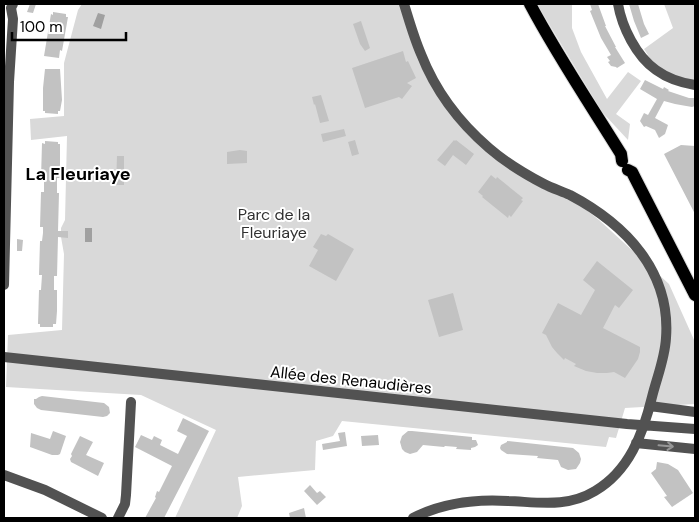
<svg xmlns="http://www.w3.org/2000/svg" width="699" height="522" viewBox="0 0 699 522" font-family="'DM Sans',sans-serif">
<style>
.green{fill:#d9d9d9}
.water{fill:#a0a0a0}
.building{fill:#c2c2c2}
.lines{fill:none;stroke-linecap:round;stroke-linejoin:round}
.major-casing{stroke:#dbdbdb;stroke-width:14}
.minor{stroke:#525252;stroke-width:10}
.major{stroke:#000;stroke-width:12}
.oneway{stroke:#979797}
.labels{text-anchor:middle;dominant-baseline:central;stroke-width:4;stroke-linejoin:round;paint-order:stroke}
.park-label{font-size:16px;fill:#303030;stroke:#fff}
.street-label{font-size:16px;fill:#000;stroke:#fff}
.neighbourhood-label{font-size:18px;font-weight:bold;fill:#000;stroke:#fff}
</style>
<rect width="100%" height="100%" fill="#fff"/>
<path class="green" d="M 82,4 L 400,4 L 442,100 L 492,156 L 579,204 L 599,220 L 669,284 L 695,342 L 695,404 L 625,408 L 616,438 L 609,437 L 606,447 L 342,421 L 333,436 L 316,441 L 315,470 L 238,477 L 242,506 L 237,518 L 175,518 L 216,430 L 141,395 L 6,387 L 8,335 L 62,330 L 64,254 L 61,237 L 61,228 L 65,220 L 67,136 L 31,140 L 30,119 L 64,116 L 64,63 L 78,10 Z
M 537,4 L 572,4 L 572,28 L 581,52 L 607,99 L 628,72 L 641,81 L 616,114 L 630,124 L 628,140 L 602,112 Z
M 664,4 L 695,4 L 695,82 L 687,82 L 655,66 L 644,49 L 673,28 Z"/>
<path class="water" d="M 98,13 L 105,15 L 101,29 L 93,26 Z
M 85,228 L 92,228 L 92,242 L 85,242 Z"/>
<path class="building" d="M 30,4 L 36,4 L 33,13 L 27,12 Z
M 590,4 L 598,4 L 606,26 L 605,26 L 616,47 L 615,47 L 625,63 L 617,68 L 616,67 L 611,66 L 608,62 L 610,61 L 607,57 L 611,55 L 601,38 L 590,11 L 592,10 Z
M 629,4 L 638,4 L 644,24 L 649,34 L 641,38 L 634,21 Z
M 53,12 L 66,14 L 66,17 L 68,17 L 62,51 L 60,50 L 59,58 L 44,56 L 51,14 L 53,15 Z
M 361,21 L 370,48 L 365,51 L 360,44 L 353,24 Z
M 403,51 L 406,62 L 408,61 L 416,78 L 407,83 L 412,86 L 402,99 L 399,97 L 365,108 L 352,68 Z
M 45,69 L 60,69 L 62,100 L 60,111 L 58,111 L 58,114 L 45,113 L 45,111 L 43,111 L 43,88 Z
M 645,80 L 663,89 L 664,87 L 669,90 L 668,91 L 689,98 L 695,98 L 695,106 L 692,107 L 675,104 L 664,101 L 655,118 L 668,125 L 665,134 L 659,138 L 655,130 L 646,126 L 644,127 L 640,121 L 644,113 L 648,115 L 657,99 L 640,89 Z
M 321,95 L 329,121 L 320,123 L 315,104 L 314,105 L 312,97 Z
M 344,129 L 346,136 L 323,142 L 321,134 Z
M 355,140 L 359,154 L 352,156 L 348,142 Z
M 454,140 L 455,141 L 456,140 L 474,154 L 466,165 L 453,155 L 445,166 L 437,160 Z
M 45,141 L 58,142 L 58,144 L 60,144 L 60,178 L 57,178 L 57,193 L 59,193 L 58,231 L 68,231 L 68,238 L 58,237 L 57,276 L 54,276 L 54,290 L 57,290 L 57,311 L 56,324 L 53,324 L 53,327 L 40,327 L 40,324 L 38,324 L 39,290 L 41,290 L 42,275 L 39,275 L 40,241 L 42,241 L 43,233 L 43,227 L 40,227 L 41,192 L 44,192 L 44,178 L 41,178 L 42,143 L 45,144 Z
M 681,145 L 695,146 L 695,214 L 664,154 Z
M 240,150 L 247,151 L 247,163 L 227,164 L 227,152 Z
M 117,156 L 124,156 L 124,185 L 116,185 Z
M 491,175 L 496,179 L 497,177 L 523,198 L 521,200 L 523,201 L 511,217 L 509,215 L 508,218 L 482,197 L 483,196 L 478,192 Z
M 321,234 L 326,236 L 328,234 L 354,249 L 336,281 L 309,266 L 318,250 L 313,247 Z
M 17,239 L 23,240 L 22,251 L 17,251 Z
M 597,261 L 633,290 L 619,308 L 615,305 L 603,328 L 640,347 L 640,352 L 638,359 L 625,378 L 614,372 L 607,373 L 597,373 L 586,371 L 574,366 L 576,364 L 565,358 L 564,360 L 557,353 L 552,347 L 546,335 L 542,333 L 558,303 L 581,315 L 595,290 L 583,280 Z
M 453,293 L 463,330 L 439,337 L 428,300 Z
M 42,396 L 104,403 L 109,407 L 110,413 L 107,416 L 103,417 L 41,410 L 37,408 L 34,404 L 34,399 L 36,399 L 39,397 Z
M 183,418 L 209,431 L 164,518 L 145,518 L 156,498 L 155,497 L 157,491 L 159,492 L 172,466 L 135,447 L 141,435 L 152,440 L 154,436 L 162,440 L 160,445 L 178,454 L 187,436 L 177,431 Z
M 53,431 L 66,436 L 60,454 L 58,455 L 52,455 L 30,447 L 31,433 L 50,439 Z
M 408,431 L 412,431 L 472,437 L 472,440 L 476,440 L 478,445 L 475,447 L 471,448 L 471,450 L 456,449 L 457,447 L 445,446 L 444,447 L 423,445 L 417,452 L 410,454 L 405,452 L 402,449 L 400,442 L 402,436 Z
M 345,432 L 347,446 L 323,450 L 322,444 L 340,441 L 338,433 Z
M 378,435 L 379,445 L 362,446 L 361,436 Z
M 80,436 L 93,442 L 86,455 L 104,463 L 98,476 L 71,462 L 70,459 L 72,456 L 71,454 Z
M 507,441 L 573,448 L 579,453 L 581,459 L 580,463 L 576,469 L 568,470 L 561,467 L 558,460 L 537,458 L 538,456 L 507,454 L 501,450 L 500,448 L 501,445 L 507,442 Z
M 657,462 L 668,464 L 678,470 L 693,493 L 672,507 L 664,497 L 667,496 L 651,473 L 656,469 Z
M 310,485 L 317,493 L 320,491 L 326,497 L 317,505 L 304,491 Z
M 304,508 L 306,518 L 290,518 L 289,513 Z"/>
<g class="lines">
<defs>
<path id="major" d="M 530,4 C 557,55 590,104 621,154 L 622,161
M 628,170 L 632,172 L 635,178 L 695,295"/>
</defs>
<use href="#major" class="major-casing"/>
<path class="minor" d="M 404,4 C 409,20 414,38 421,54 C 435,90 460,123 489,148 C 505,162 525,174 544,184 C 552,188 561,191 570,195 C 625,224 671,271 666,338 C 665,358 657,377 652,397 C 643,434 629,471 595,491 C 567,508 538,502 508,501 C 476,499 442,503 413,518
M 618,4 C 622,27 636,56 656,70 C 667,78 682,83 695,85
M 4,285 L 9,82 L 13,19 L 11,8 L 13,4
M 4,357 L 627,424 L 695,429
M 650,406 L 695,412
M 636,443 L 695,449
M 4,475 L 45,490 L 102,518
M 118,518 L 125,504 L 126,495 L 131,402"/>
<use href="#major" class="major"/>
</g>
<defs><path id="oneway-shaft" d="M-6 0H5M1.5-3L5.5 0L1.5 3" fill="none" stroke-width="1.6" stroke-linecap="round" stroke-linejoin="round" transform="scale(1.25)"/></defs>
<use class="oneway" href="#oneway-shaft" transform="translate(666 446) rotate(5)"/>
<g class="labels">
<g class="park-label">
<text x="274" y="214">Parc de la<tspan x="274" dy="18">Fleuriaye</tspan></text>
</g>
<g class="street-label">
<text transform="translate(351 380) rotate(6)">Allée des Renaudières</text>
</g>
<g class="neighbourhood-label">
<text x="78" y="174">La Fleuriaye</text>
</g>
</g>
<rect width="699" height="522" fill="none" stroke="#000000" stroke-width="10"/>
<path d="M12 32v8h114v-8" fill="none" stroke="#000000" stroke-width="2.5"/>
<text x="20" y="32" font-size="15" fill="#000000" stroke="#ffffff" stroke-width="4" paint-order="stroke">100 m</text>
</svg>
